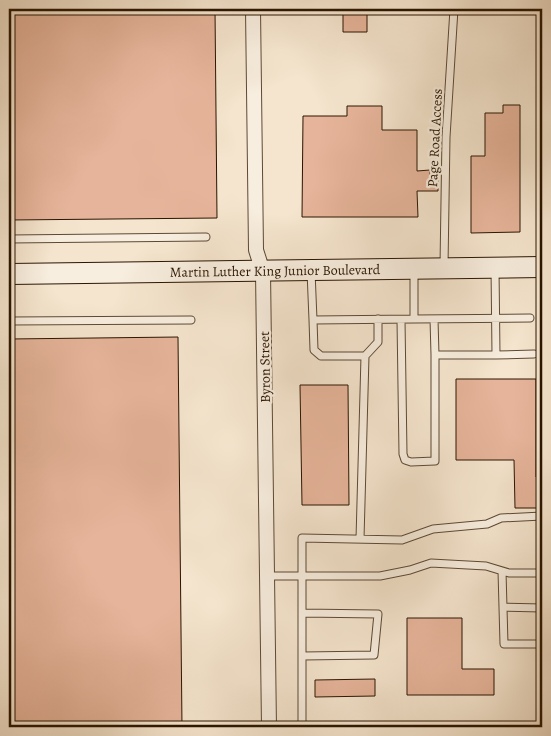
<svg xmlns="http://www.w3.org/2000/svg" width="551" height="736" viewBox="0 0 551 736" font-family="Alegreya,serif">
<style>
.building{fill:#e6b49a;stroke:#2a1501}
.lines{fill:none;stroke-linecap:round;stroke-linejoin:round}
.lane-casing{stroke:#5d4934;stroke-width:9}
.street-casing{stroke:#5d4934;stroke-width:16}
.secondary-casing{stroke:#2a1501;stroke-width:22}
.lane{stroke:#f8eedf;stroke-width:7}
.street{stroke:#f8eedf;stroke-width:14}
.secondary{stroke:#f8eedf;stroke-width:20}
.labels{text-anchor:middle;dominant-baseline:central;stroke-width:4.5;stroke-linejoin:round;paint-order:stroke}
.street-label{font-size:14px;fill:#2a1501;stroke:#f8eedf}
</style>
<rect width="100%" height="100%" fill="#f5e5ce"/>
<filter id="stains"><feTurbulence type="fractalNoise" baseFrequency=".004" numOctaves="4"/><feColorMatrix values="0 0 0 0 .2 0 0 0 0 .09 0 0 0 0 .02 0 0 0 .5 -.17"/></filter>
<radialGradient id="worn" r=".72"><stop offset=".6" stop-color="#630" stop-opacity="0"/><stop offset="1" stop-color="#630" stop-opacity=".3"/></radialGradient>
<path class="building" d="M 9,9 L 215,9 L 217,218 L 9,220 Z
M 343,9 L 367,9 L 367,32 L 343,32 Z
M 503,105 L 520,105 L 520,232 L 471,233 L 471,156 L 485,156 L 485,113 L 503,113 Z
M 347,106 L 382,106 L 382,130 L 417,130 L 417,171 L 430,170 L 430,178 L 438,178 L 438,191 L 417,191 L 418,217 L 302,217 L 303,116 L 347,116 Z
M 178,337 L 182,727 L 9,727 L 9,339 Z
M 456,379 L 536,379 L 536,477 L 538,477 L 539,508 L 515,508 L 514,460 L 456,460 Z
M 300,385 L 348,385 L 349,505 L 302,505 Z
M 407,618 L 462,618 L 462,669 L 494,669 L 494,695 L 407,695 Z
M 375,679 L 375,696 L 315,697 L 315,680 Z"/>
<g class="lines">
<defs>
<path id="lane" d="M 9,239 L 206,237
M 444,266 L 446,137 L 454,9
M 495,268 L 496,355 L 534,354
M 311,271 L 313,320 L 414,319 L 414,271
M 414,319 L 530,318
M 434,319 L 435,355
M 313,320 L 314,350 L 321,356 L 365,356 L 360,539
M 401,320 L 403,454 L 405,460 L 411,462 L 435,461 L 435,355 L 496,355
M 9,321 L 191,320
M 365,356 L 378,342 L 378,319
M 502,571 L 504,644 L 542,644
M 267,576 L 380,576 L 410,570 L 431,563 L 486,566 L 509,573 L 542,573
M 503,607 L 542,608
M 302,613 L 378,614 L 374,655 L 303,656
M 302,727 L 302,538 L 402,540 L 433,529 L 487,524 L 501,518 L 542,516"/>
<path id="street" d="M 253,9 L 256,250 L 263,272 L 269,727"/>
<g id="secondary">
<path id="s1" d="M 9,274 L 542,267"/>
</g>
</defs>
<use href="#lane" class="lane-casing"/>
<use href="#street" class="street-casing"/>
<use href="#secondary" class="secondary-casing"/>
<use href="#lane" class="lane"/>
<use href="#street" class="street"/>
<use href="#secondary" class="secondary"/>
</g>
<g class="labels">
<g class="street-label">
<text transform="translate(435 138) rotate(-87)">Page Road Access</text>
<text stroke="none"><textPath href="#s1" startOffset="266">Martin Luther King Junior Boulevard</textPath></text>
<text transform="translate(265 367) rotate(-91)">Byron Street</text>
</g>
</g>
<rect width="551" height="736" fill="none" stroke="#f5e5ce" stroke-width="30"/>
<rect x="10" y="10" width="531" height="716" fill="none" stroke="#2a1501" stroke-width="2.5"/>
<rect x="15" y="15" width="521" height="706" fill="none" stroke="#2a1501"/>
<rect width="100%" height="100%" filter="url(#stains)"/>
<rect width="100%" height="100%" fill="url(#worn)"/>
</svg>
